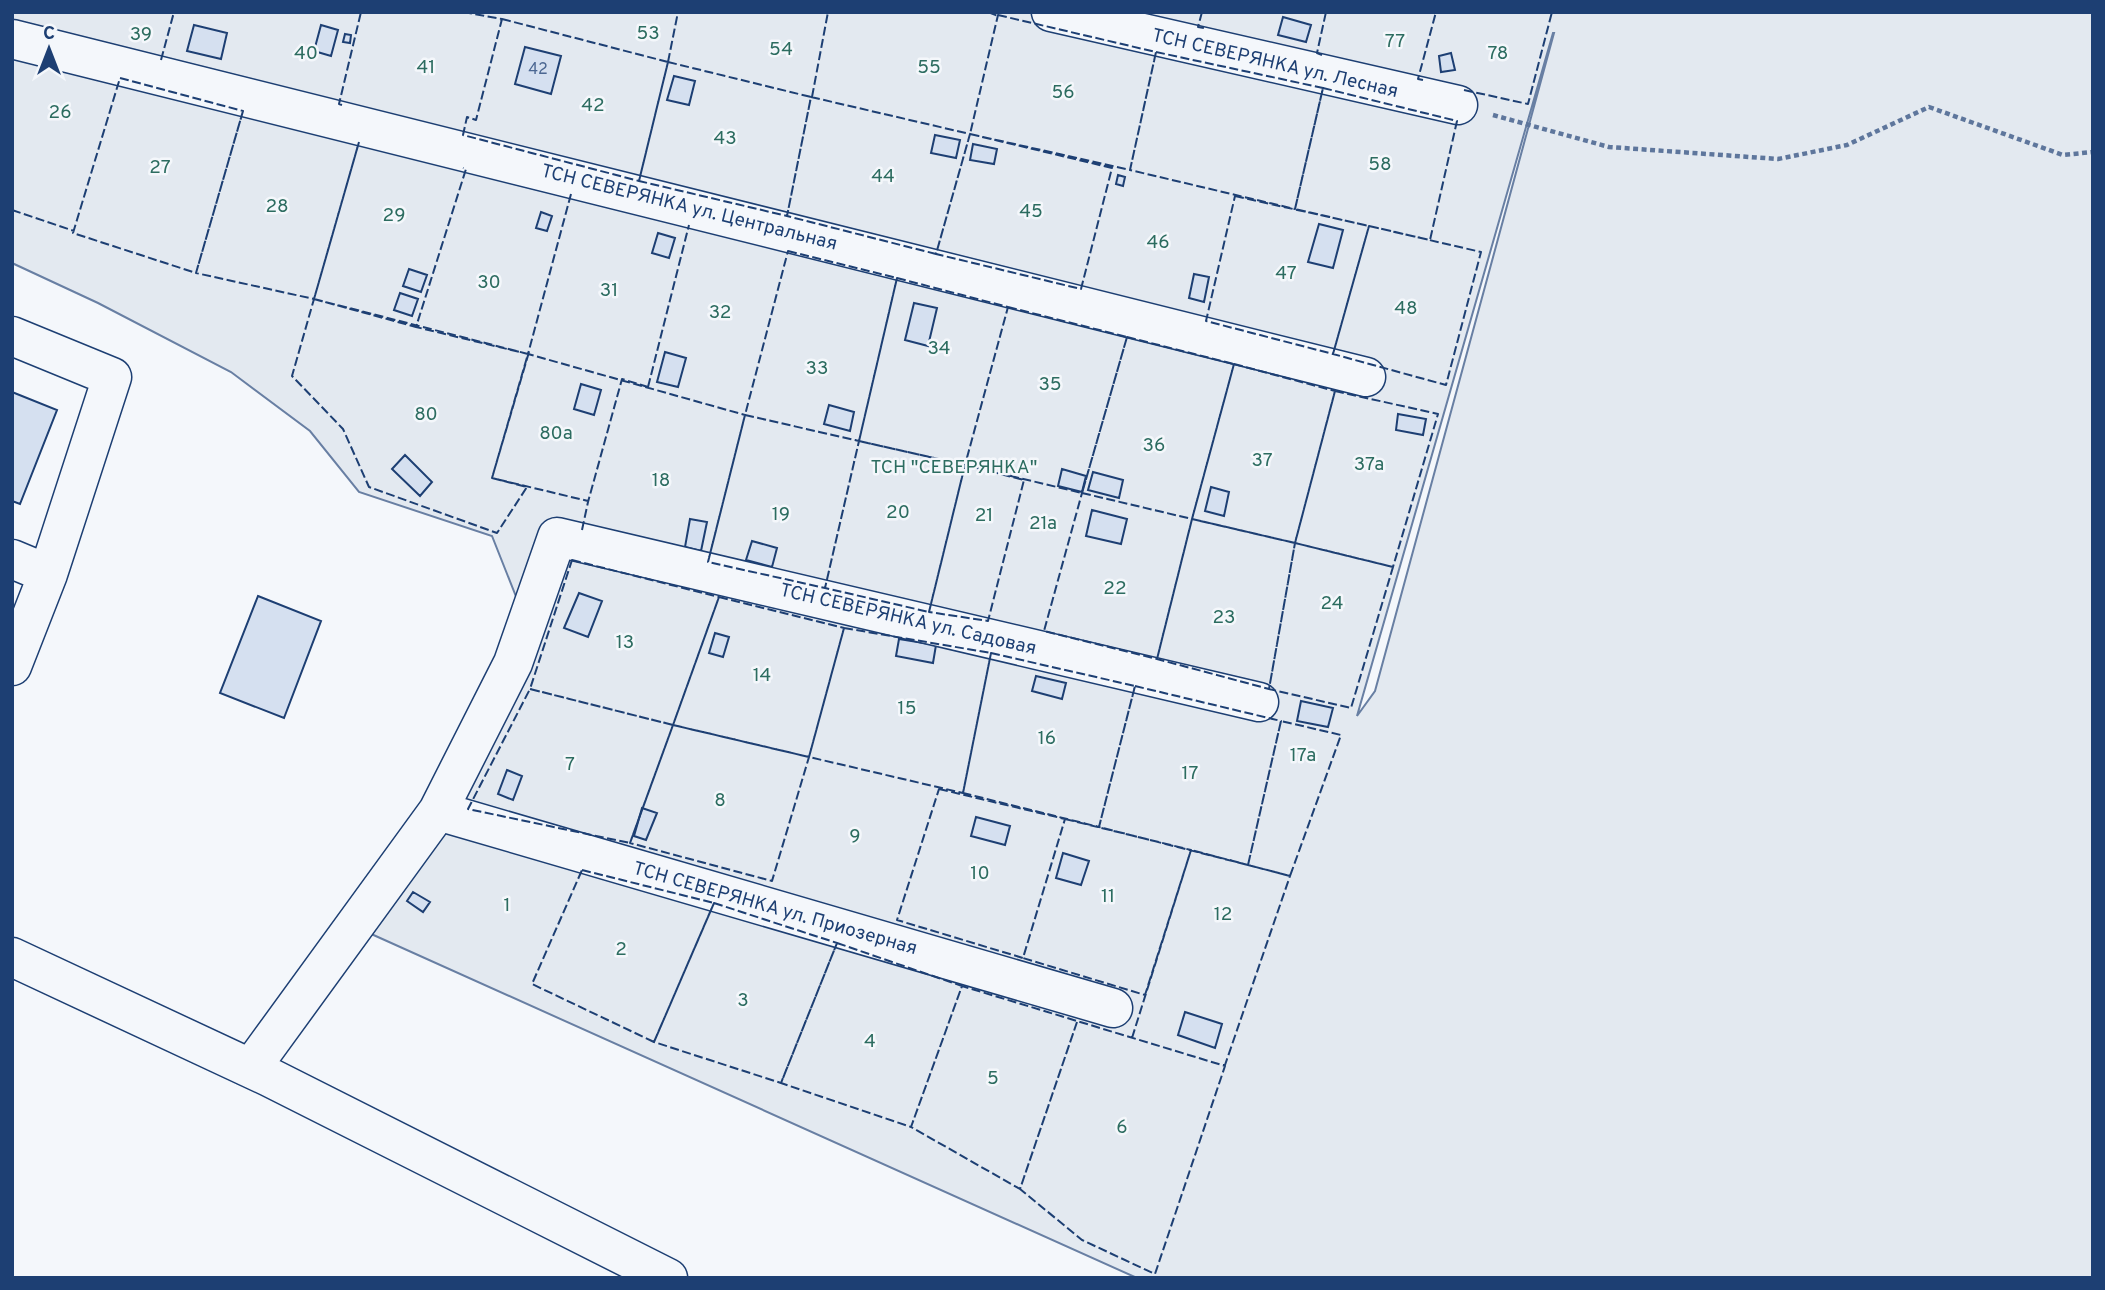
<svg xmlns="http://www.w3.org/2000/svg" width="2105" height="1290" viewBox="0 0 2105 1290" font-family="Overpass,sans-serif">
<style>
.green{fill:#e3e9f0;stroke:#687fa3;stroke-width:2;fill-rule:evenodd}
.building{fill:#d5e0f0;stroke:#1d3f73;stroke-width:2}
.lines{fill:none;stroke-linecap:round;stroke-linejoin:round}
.minor-casing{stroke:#1d3f73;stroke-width:41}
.path{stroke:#5e769c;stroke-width:4.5;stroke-dasharray:5 3.5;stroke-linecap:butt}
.minor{stroke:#f4f7fb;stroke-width:38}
.fence{stroke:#1d3f73;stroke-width:2;stroke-dasharray:9 3.5;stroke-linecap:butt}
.labels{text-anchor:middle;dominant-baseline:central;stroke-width:5;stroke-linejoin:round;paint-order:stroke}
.number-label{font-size:16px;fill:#4b6792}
.park-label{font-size:19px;fill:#2c6c60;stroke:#f4f7fb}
.street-label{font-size:19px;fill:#1d3f73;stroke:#f4f7fb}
</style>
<rect width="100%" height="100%" fill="#f4f7fb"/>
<path class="green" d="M 12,12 L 2093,12 L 2093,1278 L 1137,1278 L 349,924 L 430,810 L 508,648 L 517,599 L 492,536 L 359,492 L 310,431 L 231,372 L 98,303 L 12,263 ZM 1554,33 L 1375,691 L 1357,716 L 1553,33 Z"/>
<path class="building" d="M 1283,17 L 1311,25 L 1306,42 L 1278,35 Z
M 194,25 L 227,33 L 221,59 L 187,51 Z
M 321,25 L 338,30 L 331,56 L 314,51 Z
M 345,34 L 351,35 L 350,43 L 343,42 Z
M 525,47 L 561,56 L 551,94 L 515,84 Z
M 1451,53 L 1455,70 L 1441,72 L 1439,56 Z
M 674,76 L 695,81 L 689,105 L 667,100 Z
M 935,135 L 960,140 L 956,158 L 931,153 Z
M 973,144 L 997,149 L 994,164 L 970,160 Z
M 1118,175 L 1125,177 L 1123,186 L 1116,184 Z
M 541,212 L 552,216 L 547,231 L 536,228 Z
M 1319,224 L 1343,230 L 1333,268 L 1308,262 Z
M 658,233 L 675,238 L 669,258 L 652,253 Z
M 409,269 L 427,275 L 421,292 L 403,286 Z
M 1194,274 L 1209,277 L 1204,302 L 1189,298 Z
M 400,293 L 418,299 L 412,316 L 394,310 Z
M 914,303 L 937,308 L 928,346 L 905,340 Z
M 665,352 L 686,358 L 678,387 L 657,382 Z
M 581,384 L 601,390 L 594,415 L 574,409 Z
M 12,392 L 57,410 L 20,504 L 12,501 Z
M 829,405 L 854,412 L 850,431 L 824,424 Z
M 1398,414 L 1426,419 L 1423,435 L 1396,430 Z
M 405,455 L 432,482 L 420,496 L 392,469 Z
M 1062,469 L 1086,476 L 1082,492 L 1058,486 Z
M 1093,472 L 1123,480 L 1119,498 L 1088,490 Z
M 1211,487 L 1229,492 L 1224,516 L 1205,511 Z
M 1092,510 L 1127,519 L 1121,544 L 1086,536 Z
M 690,519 L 707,522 L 701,551 L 685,547 Z
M 752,541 L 777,548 L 772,567 L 746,560 Z
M 579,593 L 602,601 L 588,637 L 564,628 Z
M 258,596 L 321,621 L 284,718 L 220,693 Z
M 715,633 L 729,637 L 723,657 L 709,653 Z
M 899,639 L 936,645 L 933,663 L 896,656 Z
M 1036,676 L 1066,683 L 1062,699 L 1032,691 Z
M 1301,701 L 1333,708 L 1328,727 L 1297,721 Z
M 507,770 L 522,776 L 513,800 L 498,794 Z
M 642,808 L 657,813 L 646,840 L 634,836 Z
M 976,817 L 1010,826 L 1005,845 L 971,836 Z
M 1063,853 L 1089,861 L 1081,885 L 1056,878 Z
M 413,892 L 430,902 L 423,912 L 407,901 Z
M 1185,1012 L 1222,1024 L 1215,1048 L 1178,1035 Z"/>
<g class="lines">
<defs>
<path id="minor" d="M 1051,12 L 1458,105
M 12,39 L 1366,377
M 12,336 L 112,377 L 48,574
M 12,559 L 48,574 L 12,666
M 438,811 L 1113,1008
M 12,957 L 269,1077 L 668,1278
M 251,1068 L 438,811 L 513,663 L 557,537 L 1259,702"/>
</defs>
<use href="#minor" class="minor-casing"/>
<path class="path" d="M 1493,115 L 1609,147 L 1778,159 L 1847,145 L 1929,107 L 2063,155 L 2093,152"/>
<use href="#minor" class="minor"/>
<path class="fence" d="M 463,12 L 502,19 L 501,21
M 988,12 L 998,16
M 1202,12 L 1198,27 L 1204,28
M 998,15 L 1156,52 L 1130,170 L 970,134 Z
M 502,19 L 668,62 L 639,181 L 463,135 L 467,117 L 476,120 Z
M 1156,52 L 1323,88 L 1295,209 L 1130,170 Z
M 1322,55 L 1317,53 L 1326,12
M 161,60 L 174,12
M 668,62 L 811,97 L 787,216 L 639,181 Z
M 668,62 L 678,12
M 120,78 L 243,111 L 196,273 L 73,233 Z
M 1423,80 L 1418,79 L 1436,12
M 1323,88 L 1457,121 L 1430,240 L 1295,209 Z
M 1464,90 L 1528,104 L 1552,12
M 811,97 L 970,134 L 936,254 L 787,216 Z
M 812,97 L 828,12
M 342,105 L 339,104 L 361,12
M 243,111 L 196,273 L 314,299 L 359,142
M 970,134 L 1112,168 L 1081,289 L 936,254 Z
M 359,142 L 314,299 L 416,327 L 466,169 L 463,168
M 571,194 L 528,354 L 745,415 L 709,558
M 1235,196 L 1369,226 L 1333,354 L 1206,321 Z
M 12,210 L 74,231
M 1369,226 L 1481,252 L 1446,385 L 1333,354 Z
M 788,251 L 897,278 L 859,441 L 745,415 Z
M 897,278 L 1008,307 L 965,465 L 859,441 Z
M 314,299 L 528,354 L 492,478 L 527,487 L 497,533 L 369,487 L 343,429 L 292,376 Z
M 1008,307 L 1127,337 L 1082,493 L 965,465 Z
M 417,324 L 416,327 L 528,354
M 1127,337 L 1234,364 L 1192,519 L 1082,493 Z
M 529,352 L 492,478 L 588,501
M 1234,364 L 1335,391 L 1295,543 L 1192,519 Z
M 648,387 L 689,225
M 1335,391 L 1438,414 L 1393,567 L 1295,543 Z
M 745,415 L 859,441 L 825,588 L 708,562 Z
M 859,441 L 965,465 L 929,612 L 825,588 Z
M 965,465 L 1024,480 L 988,621 L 929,612 Z
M 1082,493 L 1192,519 L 1157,659 L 1044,631 Z
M 1192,519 L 1295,543 L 1269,689 L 1157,659 Z
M 582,530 L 588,502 L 622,379 L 648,387
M 1295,543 L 1393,567 L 1351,708 L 1269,689 Z
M 572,560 L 719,597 L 673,725 L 530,689 Z
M 719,597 L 844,628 L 809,757 L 673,725 Z
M 844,628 L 991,653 L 963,793 L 809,757 Z
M 991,653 L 1135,686 L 1099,827 L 963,793 Z
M 1135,686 L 1281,721 L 1248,865 L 1099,827 Z
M 530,689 L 673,725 L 630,843 L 468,809 Z
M 673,725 L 809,757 L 772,881 L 630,843 Z
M 939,789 L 1065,819 L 1023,958 L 897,920 Z
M 1065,819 L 1191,850 L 1145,995 L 1023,958 Z
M 582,870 L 714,903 L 654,1042 L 532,984 Z
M 714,903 L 837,943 L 781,1083 L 654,1042 Z
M 837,943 L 962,986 L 911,1127 L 781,1083 Z
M 1077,1022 L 1020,1189 L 1082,1240 L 1155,1274 L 1225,1066 L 962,986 L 911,1127 L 1020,1189 L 1077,1022
M 1132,1038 L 1191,850 L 1290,876 L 1341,735 L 1281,721 L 1248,865
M 1223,1065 L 1225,1065 L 1290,876 L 1248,865"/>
</g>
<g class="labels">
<g class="number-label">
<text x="538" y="70">42</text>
</g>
<g class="park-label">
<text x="648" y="34">53</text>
<text x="141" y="35">39</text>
<text x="1395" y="42">77</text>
<text x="781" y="50">54</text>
<text x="306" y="54">40</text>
<text x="1498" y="54">78</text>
<text x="426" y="68">41</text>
<text x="929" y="68">55</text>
<text x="1063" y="93">56</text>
<text x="593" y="106">42</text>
<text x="60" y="113">26</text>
<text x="725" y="139">43</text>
<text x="1380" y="165">58</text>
<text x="160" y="168">27</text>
<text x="883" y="177">44</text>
<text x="277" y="207">28</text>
<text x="1031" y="212">45</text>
<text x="394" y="216">29</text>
<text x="1158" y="243">46</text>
<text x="1286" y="274">47</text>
<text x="489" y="283">30</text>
<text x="609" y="291">31</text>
<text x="1406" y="309">48</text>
<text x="720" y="313">32</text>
<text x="939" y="349">34</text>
<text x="817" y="369">33</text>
<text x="1050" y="385">35</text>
<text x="426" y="415">80</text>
<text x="556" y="434">80а</text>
<text x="1154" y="446">36</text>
<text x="1262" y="461">37</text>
<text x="1369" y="465">37а</text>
<text x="954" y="468">ТСН "СЕВЕРЯНКА"</text>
<text x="661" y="481">18</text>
<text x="898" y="513">20</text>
<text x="781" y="515">19</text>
<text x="984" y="516">21</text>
<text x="1043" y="524">21а</text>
<text x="1115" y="589">22</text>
<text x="1332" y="604">24</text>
<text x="1224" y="618">23</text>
<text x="625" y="643">13</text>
<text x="762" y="676">14</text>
<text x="907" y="709">15</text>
<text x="1047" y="739">16</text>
<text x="1303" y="756">17а</text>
<text x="570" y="765">7</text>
<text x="1190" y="774">17</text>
<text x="720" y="801">8</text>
<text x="855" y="837">9</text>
<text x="980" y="874">10</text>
<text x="1108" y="897">11</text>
<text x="507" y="906">1</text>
<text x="1223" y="915">12</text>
<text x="621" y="950">2</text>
<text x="743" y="1001">3</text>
<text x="870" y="1042">4</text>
<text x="993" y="1079">5</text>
<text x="1122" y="1128">6</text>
</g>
<g class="street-label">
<text transform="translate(1275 64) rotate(13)">ТСН СЕВЕРЯНКА ул. Лесная</text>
<text transform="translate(689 208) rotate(14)">ТСН СЕВЕРЯНКА ул. Центральная</text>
<text transform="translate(908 620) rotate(13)">ТСН СЕВЕРЯНКА ул. Садовая</text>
<text transform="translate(775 909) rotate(16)">ТСН СЕВЕРЯНКА ул. Приозерная</text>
</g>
</g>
<rect width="2105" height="1290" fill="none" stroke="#1d3f73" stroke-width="28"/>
<g transform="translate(49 49)" stroke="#f4f7fb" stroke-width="5" paint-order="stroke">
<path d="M0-5L12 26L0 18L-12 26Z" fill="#1d3f73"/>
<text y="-10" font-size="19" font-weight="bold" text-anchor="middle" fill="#1d3f73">С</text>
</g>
</svg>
